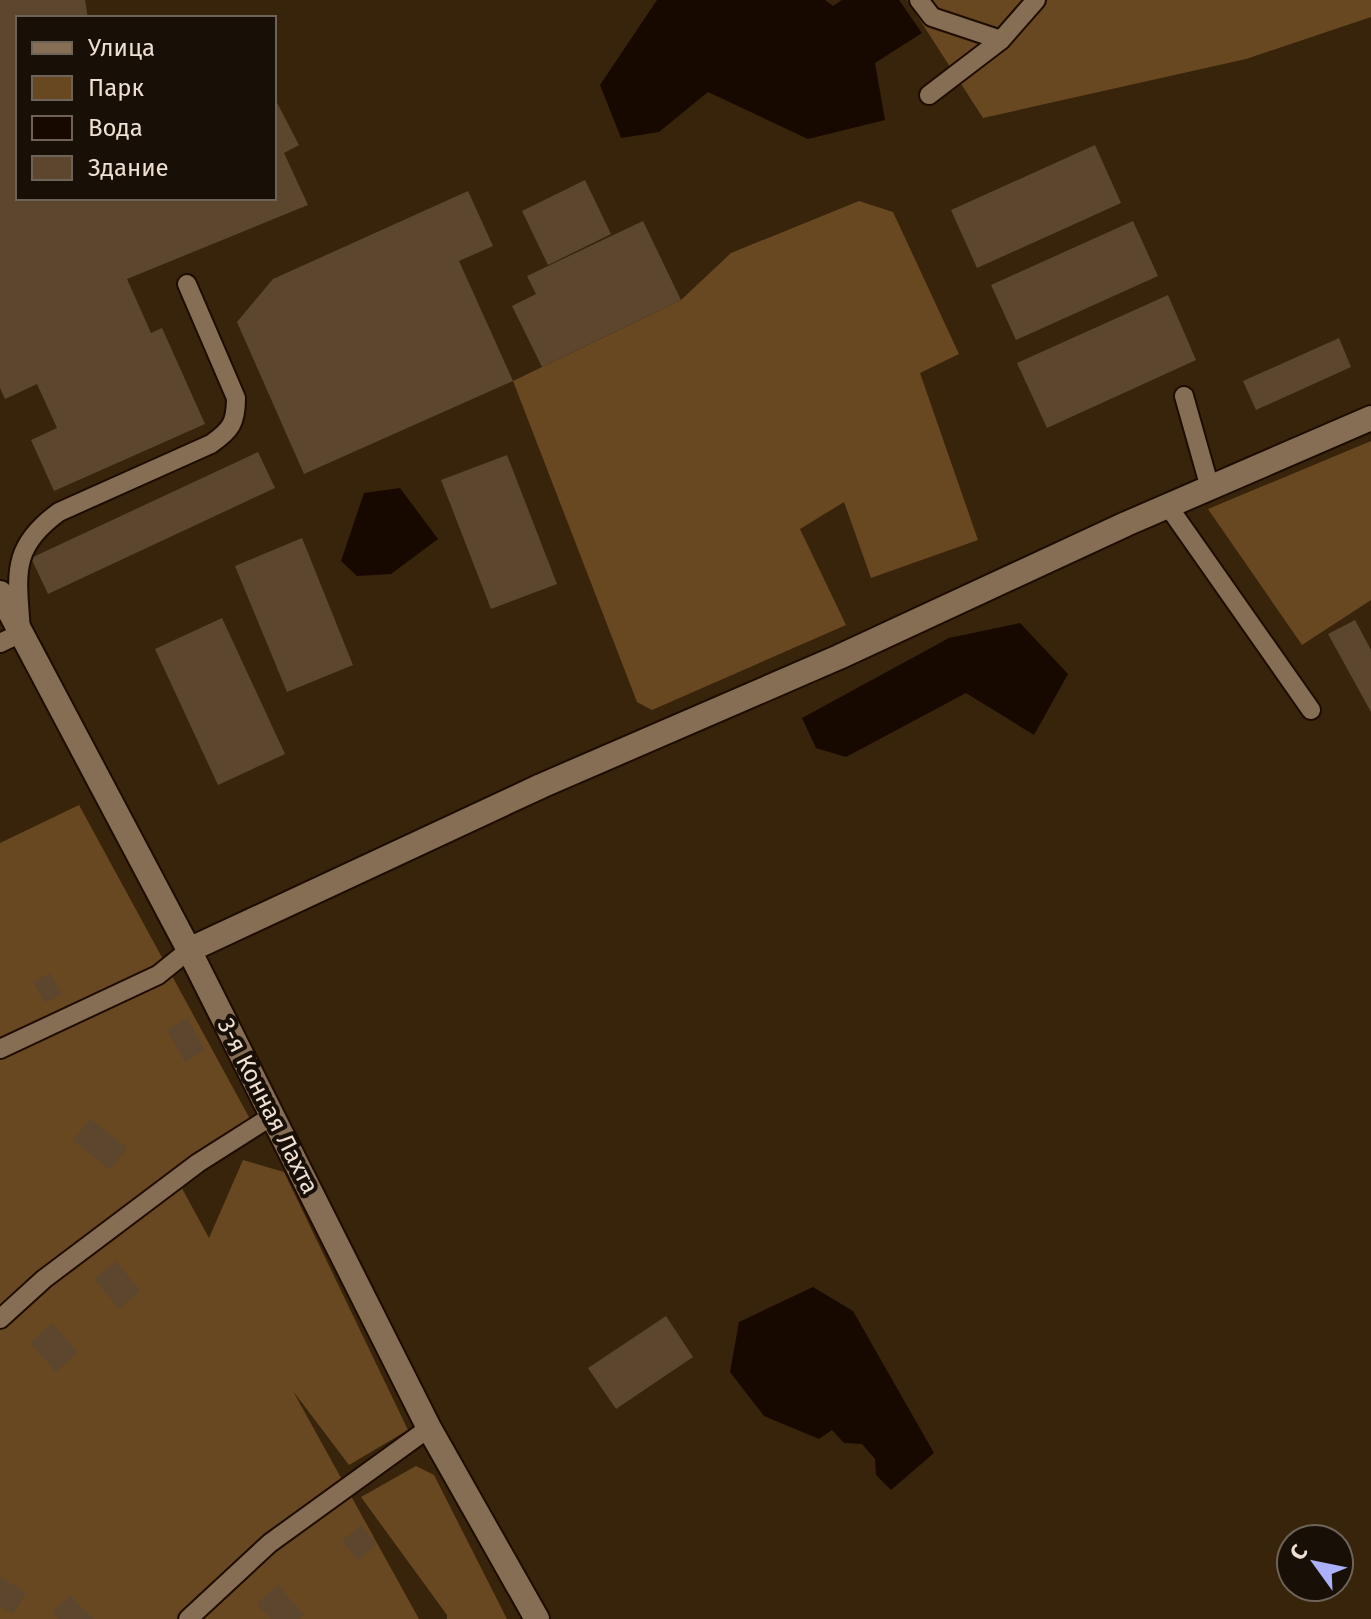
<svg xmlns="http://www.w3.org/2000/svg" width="1371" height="1619" viewBox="0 0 1371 1619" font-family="'Fira Sans',sans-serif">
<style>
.green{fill:#684821}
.water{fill:#180900}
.building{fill:#5c472e}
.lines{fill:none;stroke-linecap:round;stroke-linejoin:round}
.lane-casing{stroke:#1e0c00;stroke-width:22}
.street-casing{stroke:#1e0c00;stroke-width:28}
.lane{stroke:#856e54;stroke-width:18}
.street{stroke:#856e54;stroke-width:24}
.labels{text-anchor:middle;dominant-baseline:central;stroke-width:8;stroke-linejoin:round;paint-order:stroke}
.street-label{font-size:24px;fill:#eee1d3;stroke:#180f06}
</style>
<rect width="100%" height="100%" fill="#37240b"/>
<path class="green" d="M 907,0 L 1371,0 L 1371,17 L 1246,59 L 983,118 Z
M 859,201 L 893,212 L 959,354 L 920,373 L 978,540 L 871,578 L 844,502 L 800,529 L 846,625 L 652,710 L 637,702 L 513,381 L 681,300 L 731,253 Z
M 1371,441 L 1371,600 L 1302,645 L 1208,509 Z
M 79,805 L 250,1119 L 172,1170 L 209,1238 L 243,1160 L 284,1172 L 408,1430 L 349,1465 L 293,1391 L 419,1619 L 0,1619 L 0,843 Z
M 416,1466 L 434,1475 L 507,1619 L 447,1619 L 447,1615 L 361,1497 Z"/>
<path class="water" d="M 657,0 L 825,0 L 833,6 L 842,0 L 899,0 L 922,33 L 875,63 L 885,120 L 808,139 L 708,92 L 659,132 L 621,138 L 600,85 Z
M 400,488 L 438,539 L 391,574 L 357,576 L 341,561 L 364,493 Z
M 1020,623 L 1068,674 L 1034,735 L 966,693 L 846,757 L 816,748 L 802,718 L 949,638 Z
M 813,1287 L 853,1311 L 934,1453 L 891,1490 L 876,1475 L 875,1459 L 862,1444 L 844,1443 L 832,1430 L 819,1439 L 764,1416 L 730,1372 L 739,1322 Z"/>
<path class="building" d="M 0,0 L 85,0 L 88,18 L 18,18 L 18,198 L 274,198 L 274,97 L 299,145 L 284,153 L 308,205 L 127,279 L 151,333 L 162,328 L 205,424 L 54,491 L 31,440 L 57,428 L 37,384 L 5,399 L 0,388 Z
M 1095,145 L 1121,203 L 977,268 L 951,210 Z
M 585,180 L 611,234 L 548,265 L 522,211 Z
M 468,191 L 493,246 L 459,261 L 513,381 L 304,474 L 237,322 L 273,279 Z
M 643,221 L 681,300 L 542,367 L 512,306 L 536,294 L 527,276 Z
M 1133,221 L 1158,276 L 1016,340 L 991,285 Z
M 1168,295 L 1196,360 L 1047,428 L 1017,363 Z
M 1339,338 L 1351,367 L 1256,410 L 1243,381 Z
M 258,452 L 275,488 L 48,594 L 31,558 Z
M 507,455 L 557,584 L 491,609 L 441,480 Z
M 302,538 L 353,665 L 287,692 L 235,566 Z
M 222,618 L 285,754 L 218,785 L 155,649 Z
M 1355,620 L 1371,650 L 1371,712 L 1328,634 Z
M 50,973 L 62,994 L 45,1003 L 33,982 Z
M 187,1018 L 205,1050 L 185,1062 L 167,1030 Z
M 90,1119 L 127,1148 L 110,1170 L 73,1140 Z
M 116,1261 L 140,1291 L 119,1309 L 94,1279 Z
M 666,1316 L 693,1357 L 616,1409 L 588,1368 Z
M 52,1323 L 78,1352 L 56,1372 L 30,1343 Z
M 361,1525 L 377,1544 L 358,1560 L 342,1541 Z
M 0,1577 L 26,1593 L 13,1614 L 0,1607 Z
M 278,1585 L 304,1615 L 300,1619 L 271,1619 L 257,1604 Z
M 70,1595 L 94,1619 L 58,1619 L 52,1613 Z"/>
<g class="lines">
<defs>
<path id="lane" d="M 919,0 L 932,17 L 1001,40
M 929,95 L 1001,40 L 1036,0
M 1184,396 L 1210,488
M 1168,506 L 1311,710
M 0,643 L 21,633 C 18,577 8,549 59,512 L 211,444 C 231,430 236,423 236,398 L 187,284
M 0,1049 L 158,975 L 189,950
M 0,1319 L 44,1279 L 198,1163 L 272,1116
M 188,1619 L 270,1543 L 429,1428"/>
<path id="street" d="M 0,593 L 189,950 L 429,1428 L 537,1619
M 189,950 L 541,786 L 839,657 L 1126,524 L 1371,418"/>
</defs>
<use href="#lane" class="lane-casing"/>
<use href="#street" class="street-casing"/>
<use href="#lane" class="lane"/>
<use href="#street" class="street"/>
</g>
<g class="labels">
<g class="street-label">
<text transform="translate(268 1106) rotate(63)">3-я Конная Лахта</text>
</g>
</g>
<rect x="16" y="16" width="260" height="184" fill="#180f06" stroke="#6e6358" stroke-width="2"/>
<rect x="32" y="42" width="40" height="12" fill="#856e54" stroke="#6e6358" stroke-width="2"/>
<text x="88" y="56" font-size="24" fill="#eee1d3">Улица</text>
<rect x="32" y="76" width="40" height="24" fill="#684821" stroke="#6e6358" stroke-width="2"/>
<text x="88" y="96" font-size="24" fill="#eee1d3">Парк</text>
<rect x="32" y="116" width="40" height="24" fill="#180900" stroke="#6e6358" stroke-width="2"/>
<text x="88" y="136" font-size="24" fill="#eee1d3">Вода</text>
<rect x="32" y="156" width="40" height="24" fill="#5c472e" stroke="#6e6358" stroke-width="2"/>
<text x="88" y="176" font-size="24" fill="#eee1d3">Здание</text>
<g transform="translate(1315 1563) rotate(303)"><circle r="38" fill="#180f06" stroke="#6e6358" stroke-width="2"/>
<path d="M0-6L14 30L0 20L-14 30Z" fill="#aab0fc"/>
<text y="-12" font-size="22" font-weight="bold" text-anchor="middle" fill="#eee1d3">С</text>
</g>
</svg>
